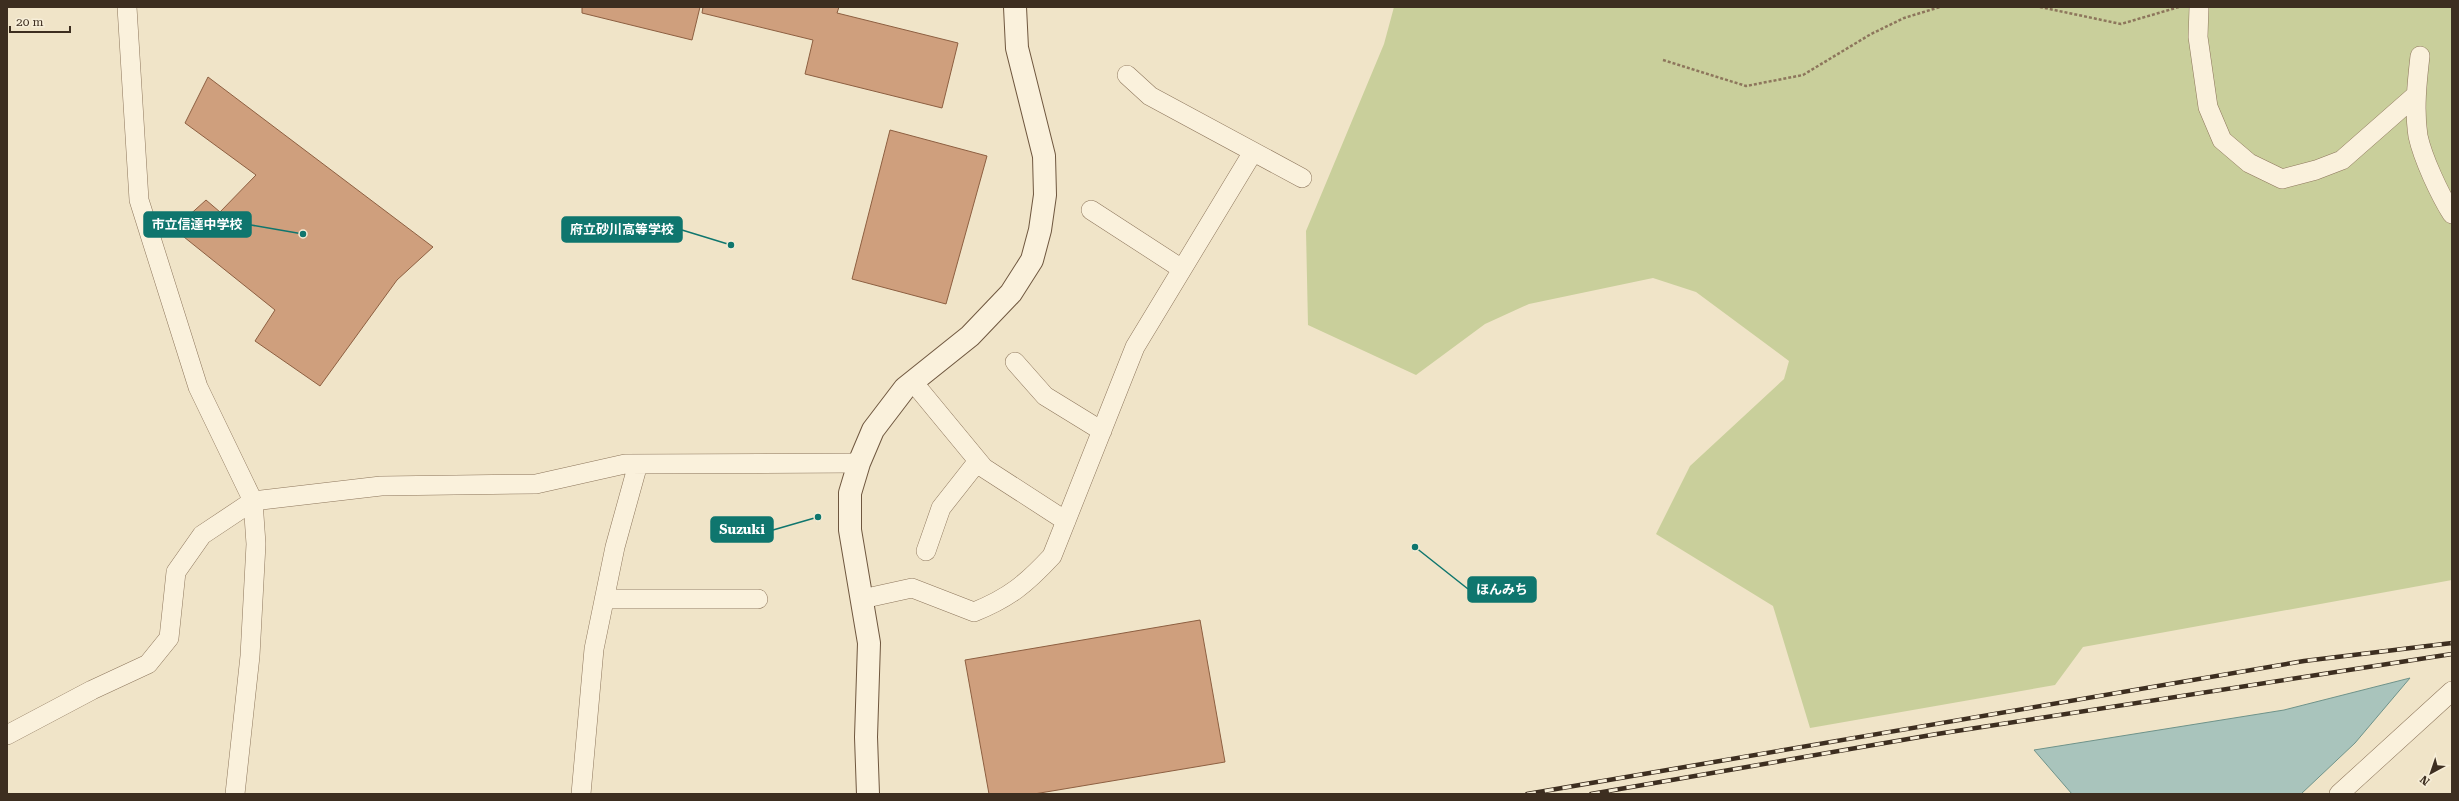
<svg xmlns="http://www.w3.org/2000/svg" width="2459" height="801" viewBox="0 0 2459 801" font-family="'Roboto Serif','Noto Sans JP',serif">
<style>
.green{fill:#c9cf9b}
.water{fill:#a9c4bc;stroke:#6f938a}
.building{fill:#cf9f7d;stroke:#8d5f41}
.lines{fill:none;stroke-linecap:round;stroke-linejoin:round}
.street-casing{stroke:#8d765c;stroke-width:20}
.secondary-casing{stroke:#6f573f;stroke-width:24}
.path{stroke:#8d765c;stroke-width:2.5;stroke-dasharray:3 2;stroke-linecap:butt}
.street{stroke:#faf1dc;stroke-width:19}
.secondary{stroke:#faf1dc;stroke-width:22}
.rail-casing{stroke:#3d2e20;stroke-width:4.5}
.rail{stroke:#f7eed8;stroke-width:3;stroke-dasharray:9;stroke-linecap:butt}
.leader{fill:none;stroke:#0f766e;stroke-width:1.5}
.callout-dot{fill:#0f766e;stroke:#f7eed8;stroke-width:1.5}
.callout{fill:#0f766e;stroke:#0f766e;stroke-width:1.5}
.callout-label{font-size:13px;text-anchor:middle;font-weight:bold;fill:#fff}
</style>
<rect width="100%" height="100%" fill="#f0e4c8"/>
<path class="green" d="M 1394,7 L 2452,7 L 2452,580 L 2083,647 L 2055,685 L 1810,728 L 1773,606 L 1656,534 L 1690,466 L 1784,379 L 1789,361 L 1696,292 L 1653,278 L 1529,304 L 1485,324 L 1416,375 L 1308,325 L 1306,231 L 1384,44 Z"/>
<path class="water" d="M 2410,678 L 2355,743 L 2301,794 L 2072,794 L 2034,750 L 2284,710 Z"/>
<path class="building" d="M 582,7 L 700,7 L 692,40 L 582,13 Z
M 703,7 L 839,7 L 837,13 L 958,43 L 942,108 L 805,74 L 813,40 L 702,13 Z
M 208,77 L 433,247 L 397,280 L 320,386 L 255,341 L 275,310 L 174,229 L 206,200 L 220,212 L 256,175 L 185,123 Z
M 890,130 L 987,156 L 946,304 L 852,279 Z
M 1200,620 L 1225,762 L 1034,794 L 989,794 L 965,660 Z"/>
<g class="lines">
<defs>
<path id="street" d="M 127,7 L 139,200 L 198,387 L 253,501 L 256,544 L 250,656 L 235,794
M 2199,7 L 2198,37 L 2208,107 L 2222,140 L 2249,163 L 2282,179 L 2316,170 L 2342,160 L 2416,95
M 2420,56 C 2417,82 2414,110 2418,136 C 2423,159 2440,195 2452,214
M 1127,75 L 1150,96 L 1302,178
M 1091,210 L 1182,269
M 1015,362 L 1045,396 L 1102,431
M 913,382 L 984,468 L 1066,521
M 926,551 L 941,508 L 978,461
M 604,599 L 758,599
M 862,599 L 912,588 L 974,612 C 1009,598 1026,584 1052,556 L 1135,347 L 1253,152
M 7,735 L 92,690 L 148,664 L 169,638 L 176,572 L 202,535 L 253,501 L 381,486 L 536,484 L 625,464 L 859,463
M 581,794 L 594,649 L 615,547 L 638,464
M 2339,794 L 2452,691"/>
<path id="secondary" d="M 868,794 L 866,737 L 869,643 L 850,530 L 850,493 L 859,463 L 873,430 L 905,388 L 970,336 L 1011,293 L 1032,260 L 1040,230 L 1045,195 L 1044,156 L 1017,48 L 1015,7"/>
</defs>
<use href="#street" class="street-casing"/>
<use href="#secondary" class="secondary-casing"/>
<path class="path" d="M 2040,7 L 2121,24 L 2179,7
M 1663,60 L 1746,86 L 1803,75 L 1871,34 L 1904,18 L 1940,7"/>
<use href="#street" class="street"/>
<use href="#secondary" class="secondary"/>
<defs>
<path id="rail" d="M 1527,794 L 2304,661 L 2452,643
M 1591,794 L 1937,734 L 2452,654"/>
</defs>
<use href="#rail" class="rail-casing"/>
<use href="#rail" class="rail"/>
</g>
<path class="leader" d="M303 234L251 225M731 245L682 230M818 517L773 530M1415 547L1468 589"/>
<g class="callout-dot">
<circle cx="303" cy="234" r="4"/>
<circle cx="731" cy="245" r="4"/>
<circle cx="818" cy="517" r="4"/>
<circle cx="1415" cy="547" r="4"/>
</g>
<g class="callout">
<rect x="144" y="212" width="107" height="25" rx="4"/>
<rect x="562" y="217" width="120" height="25" rx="4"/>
<rect x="711" y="517" width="62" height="25" rx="4"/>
<rect x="1468" y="577" width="68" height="25" rx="4"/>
</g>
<g class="callout-label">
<text x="197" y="229">市立信達中学校</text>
<text x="622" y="234">府立砂川高等学校</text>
<text x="742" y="534">Suzuki</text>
<text x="1502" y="594">ほんみち</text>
</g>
<rect width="2459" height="801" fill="none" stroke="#3d2e20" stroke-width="16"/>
<g transform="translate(2431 773) rotate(220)" stroke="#f7eed8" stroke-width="3" paint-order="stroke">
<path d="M0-3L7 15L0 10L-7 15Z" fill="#3d2e20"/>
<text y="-6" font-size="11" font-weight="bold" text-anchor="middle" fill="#3d2e20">N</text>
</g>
<path d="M10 26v6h60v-6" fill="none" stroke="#3d2e20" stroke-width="2"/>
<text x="16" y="26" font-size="12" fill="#3d2e20" stroke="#f7eed8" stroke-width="3" paint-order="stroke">20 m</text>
</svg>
